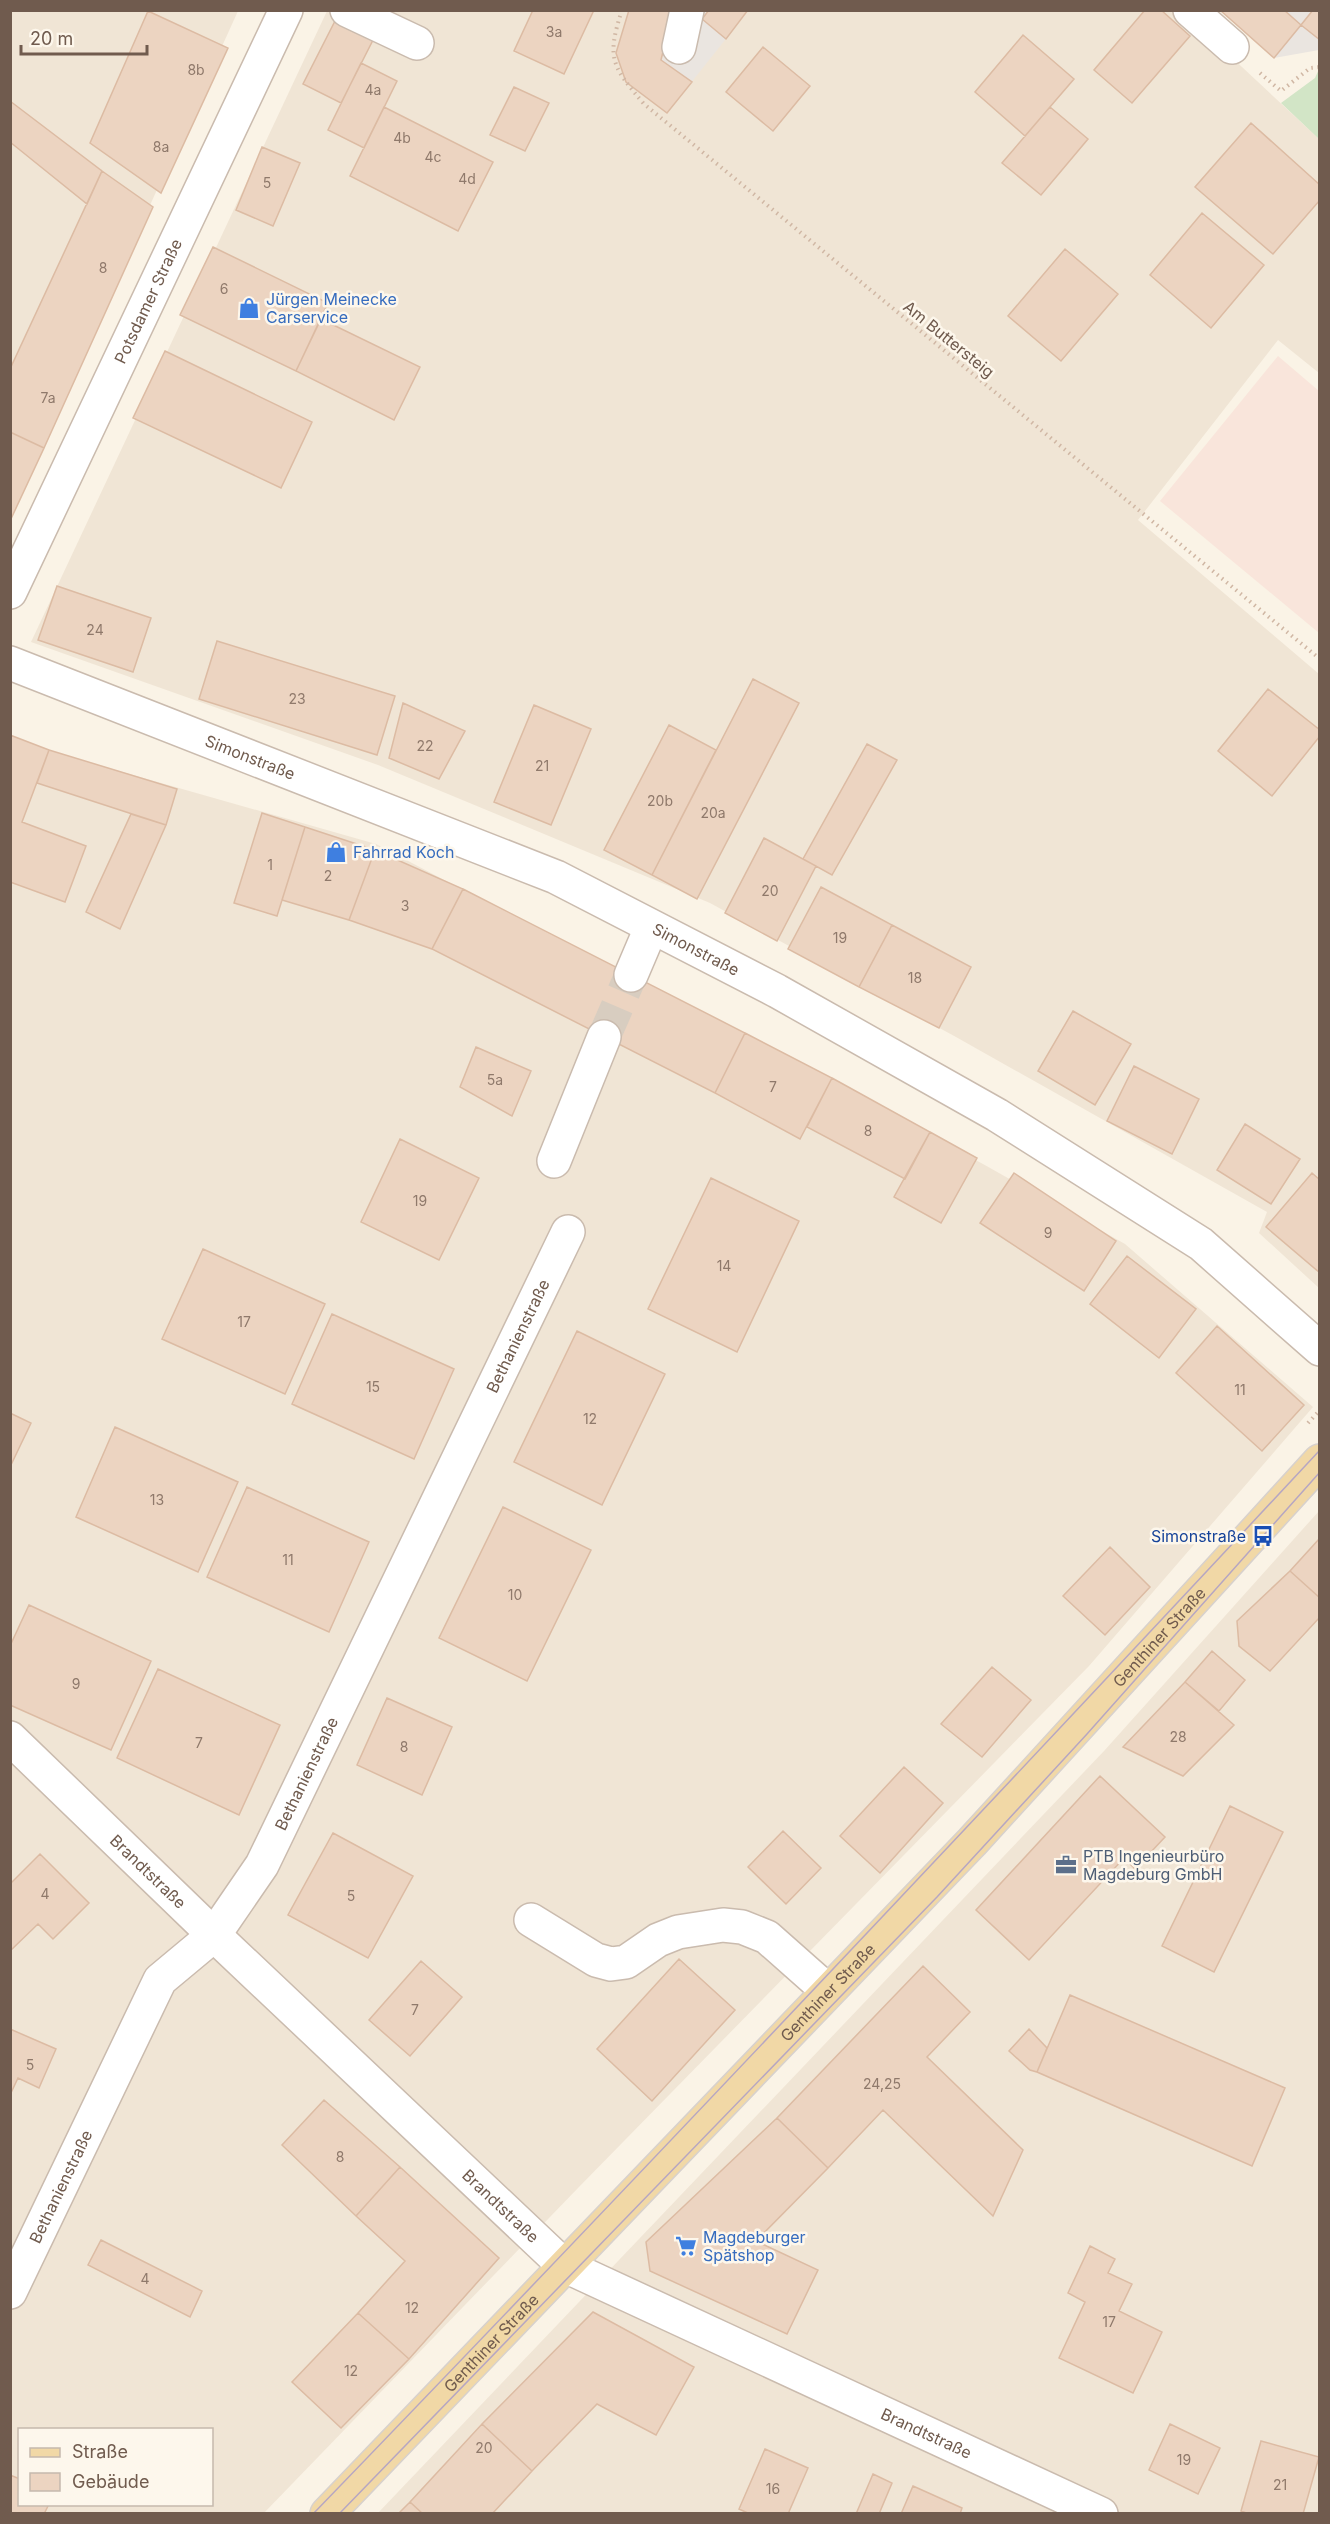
<svg xmlns="http://www.w3.org/2000/svg" width="1330" height="2524" viewBox="0 0 1330 2524" font-family="Inter,sans-serif">
<style>
.residential{fill:#f0e5d5;fill-rule:evenodd}
.commercial{fill:#f9e5db}
.industrial{fill:#eae5e0}
.green{fill:#d2e5c6}
.building{fill:#ecd4c1;stroke:#dcbba3;stroke-width:1.5}
.lines{fill:none;stroke-linecap:round;stroke-linejoin:round}
.minor-tunnel{stroke:#d8cdc0;stroke-width:33;stroke-dasharray:33 16;stroke-linecap:butt}
.minor-casing{stroke:#cabbae;stroke-width:36}
.major-casing{stroke:#d7d1cd;stroke-width:36}
.path{stroke:#d0b7a4;stroke-width:4;stroke-dasharray:1.5 4.5;stroke-linecap:butt}
.minor{stroke:#fff;stroke-width:33}
.major{stroke:#f1d8a6;stroke-width:33}
.tram{stroke:#b6a6c2;stroke-width:1.5}
.labels{text-anchor:middle;dominant-baseline:central;stroke-width:5;stroke-linejoin:round;paint-order:stroke}
.number-label{font-size:14px;fill:#8f796b}
.shop-label{font-size:16px;fill:#366cbe;stroke:#fdf7ec;text-anchor:start}
.street-label{font-size:16px;fill:#705b4e;stroke:#fdf7ec}
.transit-label{font-size:16px;fill:#164399;stroke:#fdf7ec;text-anchor:end}
.service-label{font-size:16px;fill:#4e5e75;stroke:#fdf7ec;text-anchor:start}
</style>
<rect width="100%" height="100%" fill="#faf3e6"/>
<path class="residential" d="M 11,11 L 238,11 L 11,512 Z
M 327,11 L 1182,11 L 1319,139 L 1319,373 L 1278,340 L 1138,520 L 1319,674 L 1319,1288 L 1259,1233 L 1267,1212 L 956,1037 L 710,903 L 378,765 L 31,642 Z
M 10,740 L 376,844 L 983,1164 L 1125,1244 L 1313,1407 L 1089,1666 L 578,2188 L 264,2513 L 11,2513 ZM 20,2430 L 212,2430 L 212,2504 L 20,2504 Z
M 1319,1511 L 1319,2513 L 377,2514 L 1104,1751 Z"/>
<path class="commercial" d="M 1278,356 L 1319,391 L 1319,633 L 1160,501 Z"/>
<path class="industrial" d="M 629,11 L 748,11 L 667,113 L 632,84 L 616,53 Z
M 1220,11 L 1319,11 L 1319,50 L 1274,58 Z"/>
<path class="green" d="M 1319,69 L 1319,139 L 1281,103 L 1315,78 Z"/>
<path class="building" d="M 533,10 L 594,10 L 564,74 L 514,51 Z
M 629,10 L 673,10 L 661,60 L 692,82 L 667,113 L 626,82 L 616,53 Z
M 709,10 L 748,10 L 726,39 L 702,19 Z
M 1145,10 L 1161,10 L 1190,36 L 1132,103 L 1094,70 Z
M 1220,10 L 1284,10 L 1301,25 L 1274,58 Z
M 1313,10 L 1320,10 L 1320,40 L 1301,25 Z
M 148,11 L 228,48 L 161,193 L 90,143 Z
M 335,21 L 373,40 L 341,103 L 303,84 Z
M 1023,35 L 1074,79 L 1025,136 L 975,92 Z
M 763,47 L 810,86 L 773,131 L 726,92 Z
M 361,63 L 397,81 L 364,148 L 328,130 Z
M 514,87 L 549,103 L 525,151 L 490,135 Z
M 10,101 L 102,171 L 87,204 L 10,142 Z
M 384,107 L 493,162 L 458,231 L 350,176 Z
M 1050,107 L 1088,139 L 1041,195 L 1002,163 Z
M 1251,123 L 1320,185 L 1320,200 L 1273,254 L 1195,187 Z
M 262,147 L 300,163 L 273,226 L 236,210 Z
M 102,171 L 153,207 L 44,448 L 10,432 L 10,369 Z
M 1202,213 L 1264,265 L 1211,328 L 1150,275 Z
M 213,247 L 328,303 L 296,371 L 180,315 Z
M 1065,249 L 1118,294 L 1061,361 L 1008,316 Z
M 321,319 L 420,367 L 394,420 L 296,371 Z
M 165,351 L 312,422 L 281,488 L 133,418 Z
M 10,432 L 44,448 L 10,521 Z
M 57,586 L 151,618 L 133,672 L 38,640 Z
M 217,641 L 395,696 L 377,755 L 199,699 Z
M 753,679 L 799,703 L 697,899 L 652,875 Z
M 1268,689 L 1320,730 L 1320,736 L 1272,796 L 1218,751 Z
M 403,703 L 465,731 L 439,779 L 389,758 Z
M 534,705 L 591,729 L 551,825 L 494,802 Z
M 669,725 L 716,750 L 652,875 L 604,850 Z
M 10,735 L 49,750 L 22,822 L 86,846 L 65,902 L 10,882 Z
M 867,744 L 897,760 L 832,875 L 803,859 Z
M 49,750 L 177,789 L 166,825 L 37,783 Z
M 262,813 L 305,827 L 277,916 L 234,903 Z
M 131,814 L 166,825 L 120,929 L 86,912 Z
M 305,827 L 375,850 L 349,920 L 282,900 Z
M 764,838 L 816,866 L 777,941 L 725,913 Z
M 375,850 L 463,889 L 432,949 L 349,920 Z
M 821,887 L 892,925 L 859,987 L 788,949 Z
M 463,889 L 745,1033 L 715,1093 L 432,949 Z
M 892,925 L 971,967 L 939,1028 L 859,987 Z
M 1073,1011 L 1131,1044 L 1095,1105 L 1038,1071 Z
M 745,1033 L 832,1078 L 800,1139 L 715,1093 Z
M 476,1047 L 531,1071 L 512,1116 L 460,1087 Z
M 1134,1066 L 1199,1099 L 1172,1154 L 1107,1121 Z
M 832,1078 L 930,1132 L 905,1179 L 807,1127 Z
M 1245,1124 L 1300,1159 L 1271,1204 L 1217,1170 Z
M 930,1132 L 977,1158 L 941,1223 L 894,1197 Z
M 400,1139 L 479,1178 L 439,1260 L 361,1222 Z
M 1014,1173 L 1116,1241 L 1084,1291 L 980,1223 Z
M 1312,1173 L 1320,1180 L 1320,1273 L 1266,1227 Z
M 711,1178 L 799,1221 L 737,1352 L 648,1309 Z
M 203,1249 L 325,1304 L 285,1394 L 162,1339 Z
M 1127,1256 L 1196,1309 L 1159,1358 L 1090,1304 Z
M 332,1314 L 454,1369 L 414,1459 L 292,1404 Z
M 1217,1326 L 1304,1405 L 1262,1451 L 1176,1373 Z
M 577,1331 L 665,1374 L 602,1505 L 514,1462 Z
M 10,1413 L 31,1423 L 10,1467 Z
M 115,1427 L 238,1482 L 198,1572 L 76,1517 Z
M 247,1487 L 369,1542 L 329,1632 L 207,1577 Z
M 503,1507 L 591,1550 L 527,1681 L 439,1638 Z
M 1320,1538 L 1320,1598 L 1290,1571 Z
M 1110,1547 L 1150,1587 L 1105,1635 L 1063,1596 Z
M 1290,1571 L 1320,1598 L 1320,1617 L 1270,1671 L 1239,1646 L 1237,1621 Z
M 29,1605 L 151,1661 L 111,1750 L 10,1705 L 10,1646 Z
M 1212,1651 L 1245,1680 L 1219,1711 L 1185,1682 Z
M 992,1667 L 1031,1700 L 982,1757 L 941,1724 Z
M 158,1669 L 280,1725 L 239,1815 L 117,1758 Z
M 1185,1682 L 1234,1725 L 1183,1776 L 1123,1747 Z
M 387,1698 L 452,1727 L 422,1795 L 357,1765 Z
M 904,1767 L 943,1803 L 880,1873 L 840,1836 Z
M 1100,1776 L 1165,1837 L 1135,1869 L 1124,1858 L 1029,1960 L 976,1910 Z
M 1230,1806 L 1283,1832 L 1214,1972 L 1162,1946 Z
M 783,1831 L 821,1868 L 786,1904 L 748,1867 Z
M 333,1833 L 413,1876 L 368,1958 L 288,1915 Z
M 40,1854 L 89,1903 L 53,1939 L 38,1924 L 10,1951 L 10,1884 Z
M 679,1959 L 735,2010 L 652,2101 L 597,2049 Z
M 421,1961 L 462,1997 L 410,2056 L 369,2020 Z
M 923,1966 L 970,2012 L 927,2057 L 1023,2150 L 993,2216 L 883,2110 L 828,2168 L 777,2118 Z
M 1070,1995 L 1285,2088 L 1252,2166 L 1037,2072 Z
M 10,2029 L 56,2049 L 39,2088 L 18,2078 L 10,2095 Z
M 1029,2029 L 1047,2048 L 1037,2072 L 1030,2070 L 1009,2051 Z
M 324,2100 L 400,2167 L 356,2216 L 282,2145 Z
M 777,2118 L 828,2168 L 756,2241 L 818,2270 L 787,2334 L 650,2271 L 646,2242 Z
M 400,2167 L 499,2258 L 409,2359 L 358,2313 L 405,2261 L 356,2216 Z
M 101,2240 L 202,2291 L 190,2317 L 88,2265 Z
M 1090,2246 L 1115,2259 L 1108,2273 L 1132,2284 L 1119,2311 L 1162,2332 L 1133,2393 L 1059,2358 L 1085,2302 L 1068,2293 Z
M 593,2312 L 694,2367 L 656,2435 L 597,2404 L 532,2471 L 482,2424 Z
M 358,2313 L 409,2359 L 341,2428 L 292,2382 Z
M 482,2424 L 532,2471 L 492,2514 L 423,2514 L 410,2502 Z
M 1170,2424 L 1220,2448 L 1198,2494 L 1149,2470 Z
M 1261,2441 L 1319,2457 L 1303,2514 L 1249,2514 L 1241,2511 Z
M 765,2449 L 808,2468 L 788,2514 L 750,2514 L 739,2509 Z
M 873,2474 L 892,2483 L 879,2514 L 856,2514 Z
M 10,2475 L 20,2479 L 20,2504 L 49,2504 L 44,2514 L 10,2514 Z
M 913,2486 L 962,2508 L 960,2514 L 901,2514 Z
M 410,2502 L 423,2514 L 398,2514 Z"/>
<g class="lines">
<path class="minor-tunnel" d="M 604,1037 L 631,975"/>
<defs>
<g id="minor">
<path d="M 347,10 L 417,43"/>
<path d="M 1190,10 L 1232,47"/>
<path d="M 679,47 L 687,10"/>
<path id="s1" d="M 10,592 L 286,10"/>
<path id="s2" d="M 10,663 L 556,877 L 777,991 L 997,1115 L 1201,1244 L 1320,1349"/>
<path d="M 631,975 L 651,928"/>
<path d="M 554,1161 L 604,1037"/>
<path id="s3" d="M 10,1738 L 214,1935 L 558,2260 L 574,2270 L 1101,2514"/>
<path d="M 531,1920 L 596,1960 L 611,1964 L 626,1962 L 658,1940 L 678,1932 L 723,1925 L 742,1927 L 767,1937 L 828,1991"/>
<path id="s4" d="M 10,2292 L 160,1980 L 214,1935 L 262,1865 L 568,1232"/>
</g>
<g id="major">
<path id="s5" d="M 327,2514 L 972,1842 L 1320,1461"/>
</g>
</defs>
<use href="#minor" class="minor-casing"/>
<use href="#major" class="major-casing"/>
<path class="path" d="M 622,10 C 606,59 612,66 644,104 L 1320,659
M 1260,73 L 1281,91 L 1310,68 L 1320,67
M 1308,1423 L 1320,1410"/>
<use href="#minor" class="minor"/>
<use href="#major" class="major"/>
<path class="tram" d="M 313,2514 C 653,2162 987,1807 1320,1450
M 339,2514 L 937,1897 L 1087,1734 L 1320,1472"/>
</g>
<defs>
<symbol id="shop-bare" viewBox="-9 -9 18 18"><path d="M-5-2.5h2.3a2.7 3.5 0 0 1 5.4 0H5L5.5 6h-11ZM-1.5-2.5h3a1.5 2.3 0 0 0-3 0Z" fill="#3f7fe0" stroke="#fdf7ec" stroke-width="2.5" paint-order="stroke"/></symbol>
<symbol id="bus-bare" viewBox="-9 -9 18 18"><path d="M-5-6H5V4H4V6H2V4H-2V6H-4V4H-5ZM-3.5-4V0h7V-4ZM-3.5 1.2v1.5H-2V1.2ZM2 1.2v1.5H3.5V1.2Z" fill="#1a4fb4" stroke="#fdf7ec" stroke-width="2.5" paint-order="stroke"/></symbol>
<symbol id="office-bare" viewBox="-9 -9 18 18"><path d="M-6-3h4V-5.5h4V-3h4V5H-6ZM-1-4.5V-3h2v-1.5ZM-6 0V1H6V0Z" fill="#5c6f8a" stroke="#fdf7ec" stroke-width="2.5" paint-order="stroke"/></symbol>
<symbol id="supermarket-bare" viewBox="-9 -9 18 18"><path d="M-6-5.5h2.5l.6 2H6L4.5 2H-2.5L-4.4-4H-6ZM-1.5 3.2a1.3 1.3 0 1 0 .1 0ZM3 3.2a1.3 1.3 0 1 0 .1 0Z" fill="#3f7fe0" stroke="#fdf7ec" stroke-width="2.5" paint-order="stroke"/></symbol>
</defs>
<g fill-rule="evenodd">
<use href="#shop-bare" x="234" y="293" width="30" height="30"/>
<use href="#shop-bare" x="321" y="837" width="30" height="30"/>
<use href="#bus-bare" x="1248" y="1521" width="30" height="30"/>
<use href="#office-bare" x="1051" y="1850" width="30" height="30"/>
<use href="#supermarket-bare" x="671" y="2231" width="30" height="30"/>
</g>
<g class="labels">
<g class="number-label">
<text x="554" y="31">3a</text>
<text x="196" y="69">8b</text>
<text x="373" y="89">4a</text>
<text x="402" y="137">4b</text>
<text x="161" y="146">8a</text>
<text x="433" y="156">4c</text>
<text x="467" y="178">4d</text>
<text x="267" y="182">5</text>
<text x="103" y="267">8</text>
<text x="224" y="288">6</text>
<text x="48" y="397">7a</text>
<text x="95" y="629">24</text>
<text x="297" y="698">23</text>
<text x="425" y="745">22</text>
<text x="542" y="765">21</text>
<text x="660" y="800">20b</text>
<text x="713" y="812">20a</text>
<text x="270" y="864">1</text>
<text x="328" y="875">2</text>
<text x="770" y="890">20</text>
<text x="405" y="905">3</text>
<text x="840" y="937">19</text>
<text x="915" y="977">18</text>
<text x="495" y="1079">5a</text>
<text x="773" y="1086">7</text>
<text x="868" y="1130">8</text>
<text x="420" y="1200">19</text>
<text x="1048" y="1232">9</text>
<text x="724" y="1265">14</text>
<text x="244" y="1321">17</text>
<text x="373" y="1386">15</text>
<text x="1240" y="1389">11</text>
<text x="590" y="1418">12</text>
<text x="157" y="1499">13</text>
<text x="288" y="1559">11</text>
<text x="515" y="1594">10</text>
<text x="76" y="1683">9</text>
<text x="1178" y="1736">28</text>
<text x="199" y="1742">7</text>
<text x="404" y="1746">8</text>
<text x="45" y="1893">4</text>
<text x="351" y="1895">5</text>
<text x="415" y="2009">7</text>
<text x="30" y="2064">5</text>
<text x="882" y="2083">24,25</text>
<text x="340" y="2156">8</text>
<text x="145" y="2278">4</text>
<text x="412" y="2307">12</text>
<text x="1109" y="2321">17</text>
<text x="351" y="2370">12</text>
<text x="484" y="2447">20</text>
<text x="1184" y="2459">19</text>
<text x="1280" y="2484">21</text>
<text x="773" y="2488">16</text>
</g>
<g class="shop-label">
<text x="266" y="299">Jürgen Meinecke<tspan x="266" dy="18">Carservice</tspan></text>
<text x="353" y="852">Fahrrad Koch</text>
<text x="703" y="2237">Magdeburger<tspan x="703" dy="18">Spätshop</tspan></text>
</g>
<g class="street-label">
<text stroke="none"><textPath href="#s1" startOffset="322">Potsdamer Straße</textPath></text>
<text transform="translate(949 339) rotate(39)">Am Buttersteig</text>
<text stroke="none"><textPath href="#s2" startOffset="258">Simonstraße</textPath></text>
<text stroke="none"><textPath href="#s2" startOffset="744">Simonstraße</textPath></text>
<text stroke="none"><textPath href="#s4" startOffset="1089">Bethanienstraße</textPath></text>
<text stroke="none"><textPath href="#s5" startOffset="1209">Genthiner Straße</textPath></text>
<text stroke="none"><textPath href="#s4" startOffset="603">Bethanienstraße</textPath></text>
<text stroke="none"><textPath href="#s3" startOffset="192">Brandtstraße</textPath></text>
<text stroke="none"><textPath href="#s5" startOffset="723">Genthiner Straße</textPath></text>
<text stroke="none"><textPath href="#s4" startOffset="117">Bethanienstraße</textPath></text>
<text stroke="none"><textPath href="#s3" startOffset="678">Brandtstraße</textPath></text>
<text stroke="none"><textPath href="#s5" startOffset="237">Genthiner Straße</textPath></text>
<text stroke="none"><textPath href="#s3" startOffset="1164">Brandtstraße</textPath></text>
</g>
<g class="transit-label">
<text x="1246" y="1536">Simonstraße</text>
</g>
<g class="service-label">
<text x="1083" y="1856">PTB Ingenieurbüro<tspan x="1083" dy="18">Magdeburg GmbH</tspan></text>
</g>
</g>
<rect width="1330" height="2524" fill="none" stroke="#705b4e" stroke-width="24"/>
<rect x="18" y="2428" width="195" height="78" fill="#fdf7ec" stroke="#c5b9ad" stroke-width="1.5"/>
<rect x="30" y="2448" width="30" height="9" fill="#f1d8a6" stroke="#c5b9ad" stroke-width="1.5"/>
<text x="72" y="2458" font-size="18" fill="#705b4e">Straße</text>
<rect x="30" y="2473" width="30" height="18" fill="#ecd4c1" stroke="#c5b9ad" stroke-width="1.5"/>
<text x="72" y="2488" font-size="18" fill="#705b4e">Gebäude</text>
<path d="M21 45v9h126v-9" fill="none" stroke="#705b4e" stroke-width="3"/>
<text x="30" y="45" font-size="18" fill="#705b4e" stroke="#fdf7ec" stroke-width="4.5" paint-order="stroke">20 m</text>
</svg>
